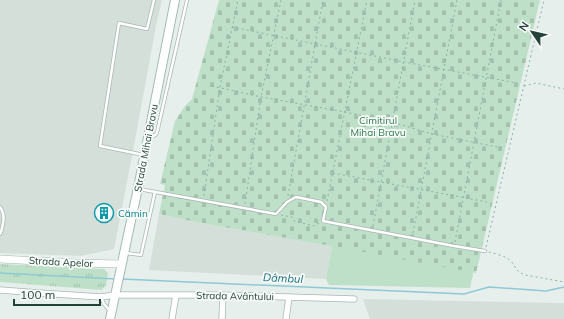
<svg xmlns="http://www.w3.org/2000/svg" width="564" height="319" viewBox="0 0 564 319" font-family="Mulish,sans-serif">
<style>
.built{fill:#d4dfda}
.grass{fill:#bfe0c8}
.cemetery{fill:url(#cemetery-stones)}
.park{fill:url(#park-tufts)}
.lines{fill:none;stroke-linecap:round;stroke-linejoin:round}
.stream{stroke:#8ec9d4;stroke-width:1.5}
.service-casing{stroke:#a8b8b2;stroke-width:4}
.minor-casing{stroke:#a8b8b2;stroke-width:7}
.tertiary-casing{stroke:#a8b8b2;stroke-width:8}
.secondary-casing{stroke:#a4bbb3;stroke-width:10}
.path{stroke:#86b3a5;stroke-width:1;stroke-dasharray:2 3;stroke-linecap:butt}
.service{stroke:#fff;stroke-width:2.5}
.minor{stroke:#fff;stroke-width:5.5}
.tertiary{stroke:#fff;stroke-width:7}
.secondary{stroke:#fff;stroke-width:8}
.labels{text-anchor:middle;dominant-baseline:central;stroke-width:3.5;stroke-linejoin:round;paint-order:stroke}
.park-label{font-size:10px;fill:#2d7a4b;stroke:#f7fbf9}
.street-label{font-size:10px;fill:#24423a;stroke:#f7fbf9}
.culture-label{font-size:10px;fill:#0d838f;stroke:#f7fbf9;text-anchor:start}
.water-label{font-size:11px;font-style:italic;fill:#1c6f80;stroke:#f7fbf9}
</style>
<defs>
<pattern id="cemetery-stones" width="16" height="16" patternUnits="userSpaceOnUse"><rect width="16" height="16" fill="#bfe0c8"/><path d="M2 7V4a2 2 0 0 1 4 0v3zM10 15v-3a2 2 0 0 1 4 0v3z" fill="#a4c1ad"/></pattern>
<pattern id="park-tufts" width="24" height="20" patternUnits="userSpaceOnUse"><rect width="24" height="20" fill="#bfe0c8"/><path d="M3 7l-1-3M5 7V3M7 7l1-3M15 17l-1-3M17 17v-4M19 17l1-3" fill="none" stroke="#a4c1ad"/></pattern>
</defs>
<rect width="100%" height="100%" fill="#e6efeb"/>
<path class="built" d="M 0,0 L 162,0 L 156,26 L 132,156 L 114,249 L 81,256 L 0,253 Z
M 159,214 L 196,222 L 332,246 L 326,279 L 149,270 Z
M 363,299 L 564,303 L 564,319 L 370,319 Z"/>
<path class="grass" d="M 200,204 L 477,255 L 470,288 L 329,285 L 326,279 L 332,246 L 197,222 Z"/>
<path class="cemetery" d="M 219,0 L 540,0 L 476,273 L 332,246 L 196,222 L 159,214 L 165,185 L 160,184 L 175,121 L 185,106 L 192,99 Z"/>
<path class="park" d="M 0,264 L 104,269 L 108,273 L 106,286 L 101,290 L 0,282 Z"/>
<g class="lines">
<path class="stream" d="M 0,273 L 116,279
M 122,279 L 464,294 L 489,287 L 546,291 L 564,287"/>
<defs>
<path id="service" d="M 150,137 C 156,136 157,134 158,128 L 187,0
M 144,155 L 100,146 L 119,23 L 147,29 L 154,0
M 139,189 L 276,214 L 287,202 L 296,197 L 321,202 L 326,207 L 323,221 L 454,246 L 485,251
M 0,207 C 6,215 3,224 1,232 L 0,234
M 126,253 L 141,255 L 155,192
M 101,297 L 104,304 L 110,311"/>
<path id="minor" d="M 0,290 L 40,293 L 101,297 L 115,295 L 223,295 L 354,299
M 172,319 L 176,295
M 222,319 L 223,295
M 286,319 L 289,297"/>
<path id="tertiary" d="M 0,259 L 76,263 L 121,264"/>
<path id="secondary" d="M 110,319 L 138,188 L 175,0"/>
</defs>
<use href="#service" class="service-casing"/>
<use href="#minor" class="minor-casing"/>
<use href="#tertiary" class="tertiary-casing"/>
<use href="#secondary" class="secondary-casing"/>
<path class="path" d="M 232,27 L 404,62 L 517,83
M 212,86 L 261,97 L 345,112 L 392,122 L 432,134 L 502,148
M 524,86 L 536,83 L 564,89
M 333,173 L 487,202
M 204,196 L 220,87 L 238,0
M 288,196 L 323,0
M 327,201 L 367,0
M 245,204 L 261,97 L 281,0
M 281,215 L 292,217 L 294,221 L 314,226 L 319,223
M 373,226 L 415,0
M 413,233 L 457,0
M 455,242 L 501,0
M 486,247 L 544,0
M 489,252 C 496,254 506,256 511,261 C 517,268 515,271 525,275 L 564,282"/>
<use href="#service" class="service"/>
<use href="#minor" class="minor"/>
<use href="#tertiary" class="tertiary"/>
<use href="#secondary" class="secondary"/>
</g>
<defs>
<symbol id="building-ring" viewBox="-11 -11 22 22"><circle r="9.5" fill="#f7fbf9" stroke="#0f9aa8" stroke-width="1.5"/><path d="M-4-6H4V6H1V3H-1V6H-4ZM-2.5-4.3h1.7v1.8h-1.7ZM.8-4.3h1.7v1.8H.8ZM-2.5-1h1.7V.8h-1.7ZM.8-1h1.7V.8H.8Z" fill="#0f9aa8"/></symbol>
</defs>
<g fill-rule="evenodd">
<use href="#building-ring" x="93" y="202" width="22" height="22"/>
</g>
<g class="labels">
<g class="park-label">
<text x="378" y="120">Cimitirul<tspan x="378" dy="12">Mihai Bravu</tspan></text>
</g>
<g class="street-label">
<text transform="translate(146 148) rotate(-79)">Strada Mihai Bravu</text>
<text transform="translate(61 262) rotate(3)">Strada Apelor</text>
<text transform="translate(235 296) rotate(1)">Strada Avântului</text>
</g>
<g class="culture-label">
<text x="118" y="213">Cămin</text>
</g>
<g class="water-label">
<text transform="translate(283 278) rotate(3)">Dâmbul</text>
</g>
</g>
<g transform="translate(532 32) rotate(304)" stroke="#f7fbf9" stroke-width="3" paint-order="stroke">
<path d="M0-3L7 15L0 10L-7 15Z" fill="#24423a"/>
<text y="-6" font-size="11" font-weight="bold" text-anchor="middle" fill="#24423a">N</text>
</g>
<path d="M14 299v6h86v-6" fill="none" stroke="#24423a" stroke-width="2"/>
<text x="20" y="299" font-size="12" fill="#24423a" stroke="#f7fbf9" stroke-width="3" paint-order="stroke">100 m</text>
</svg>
